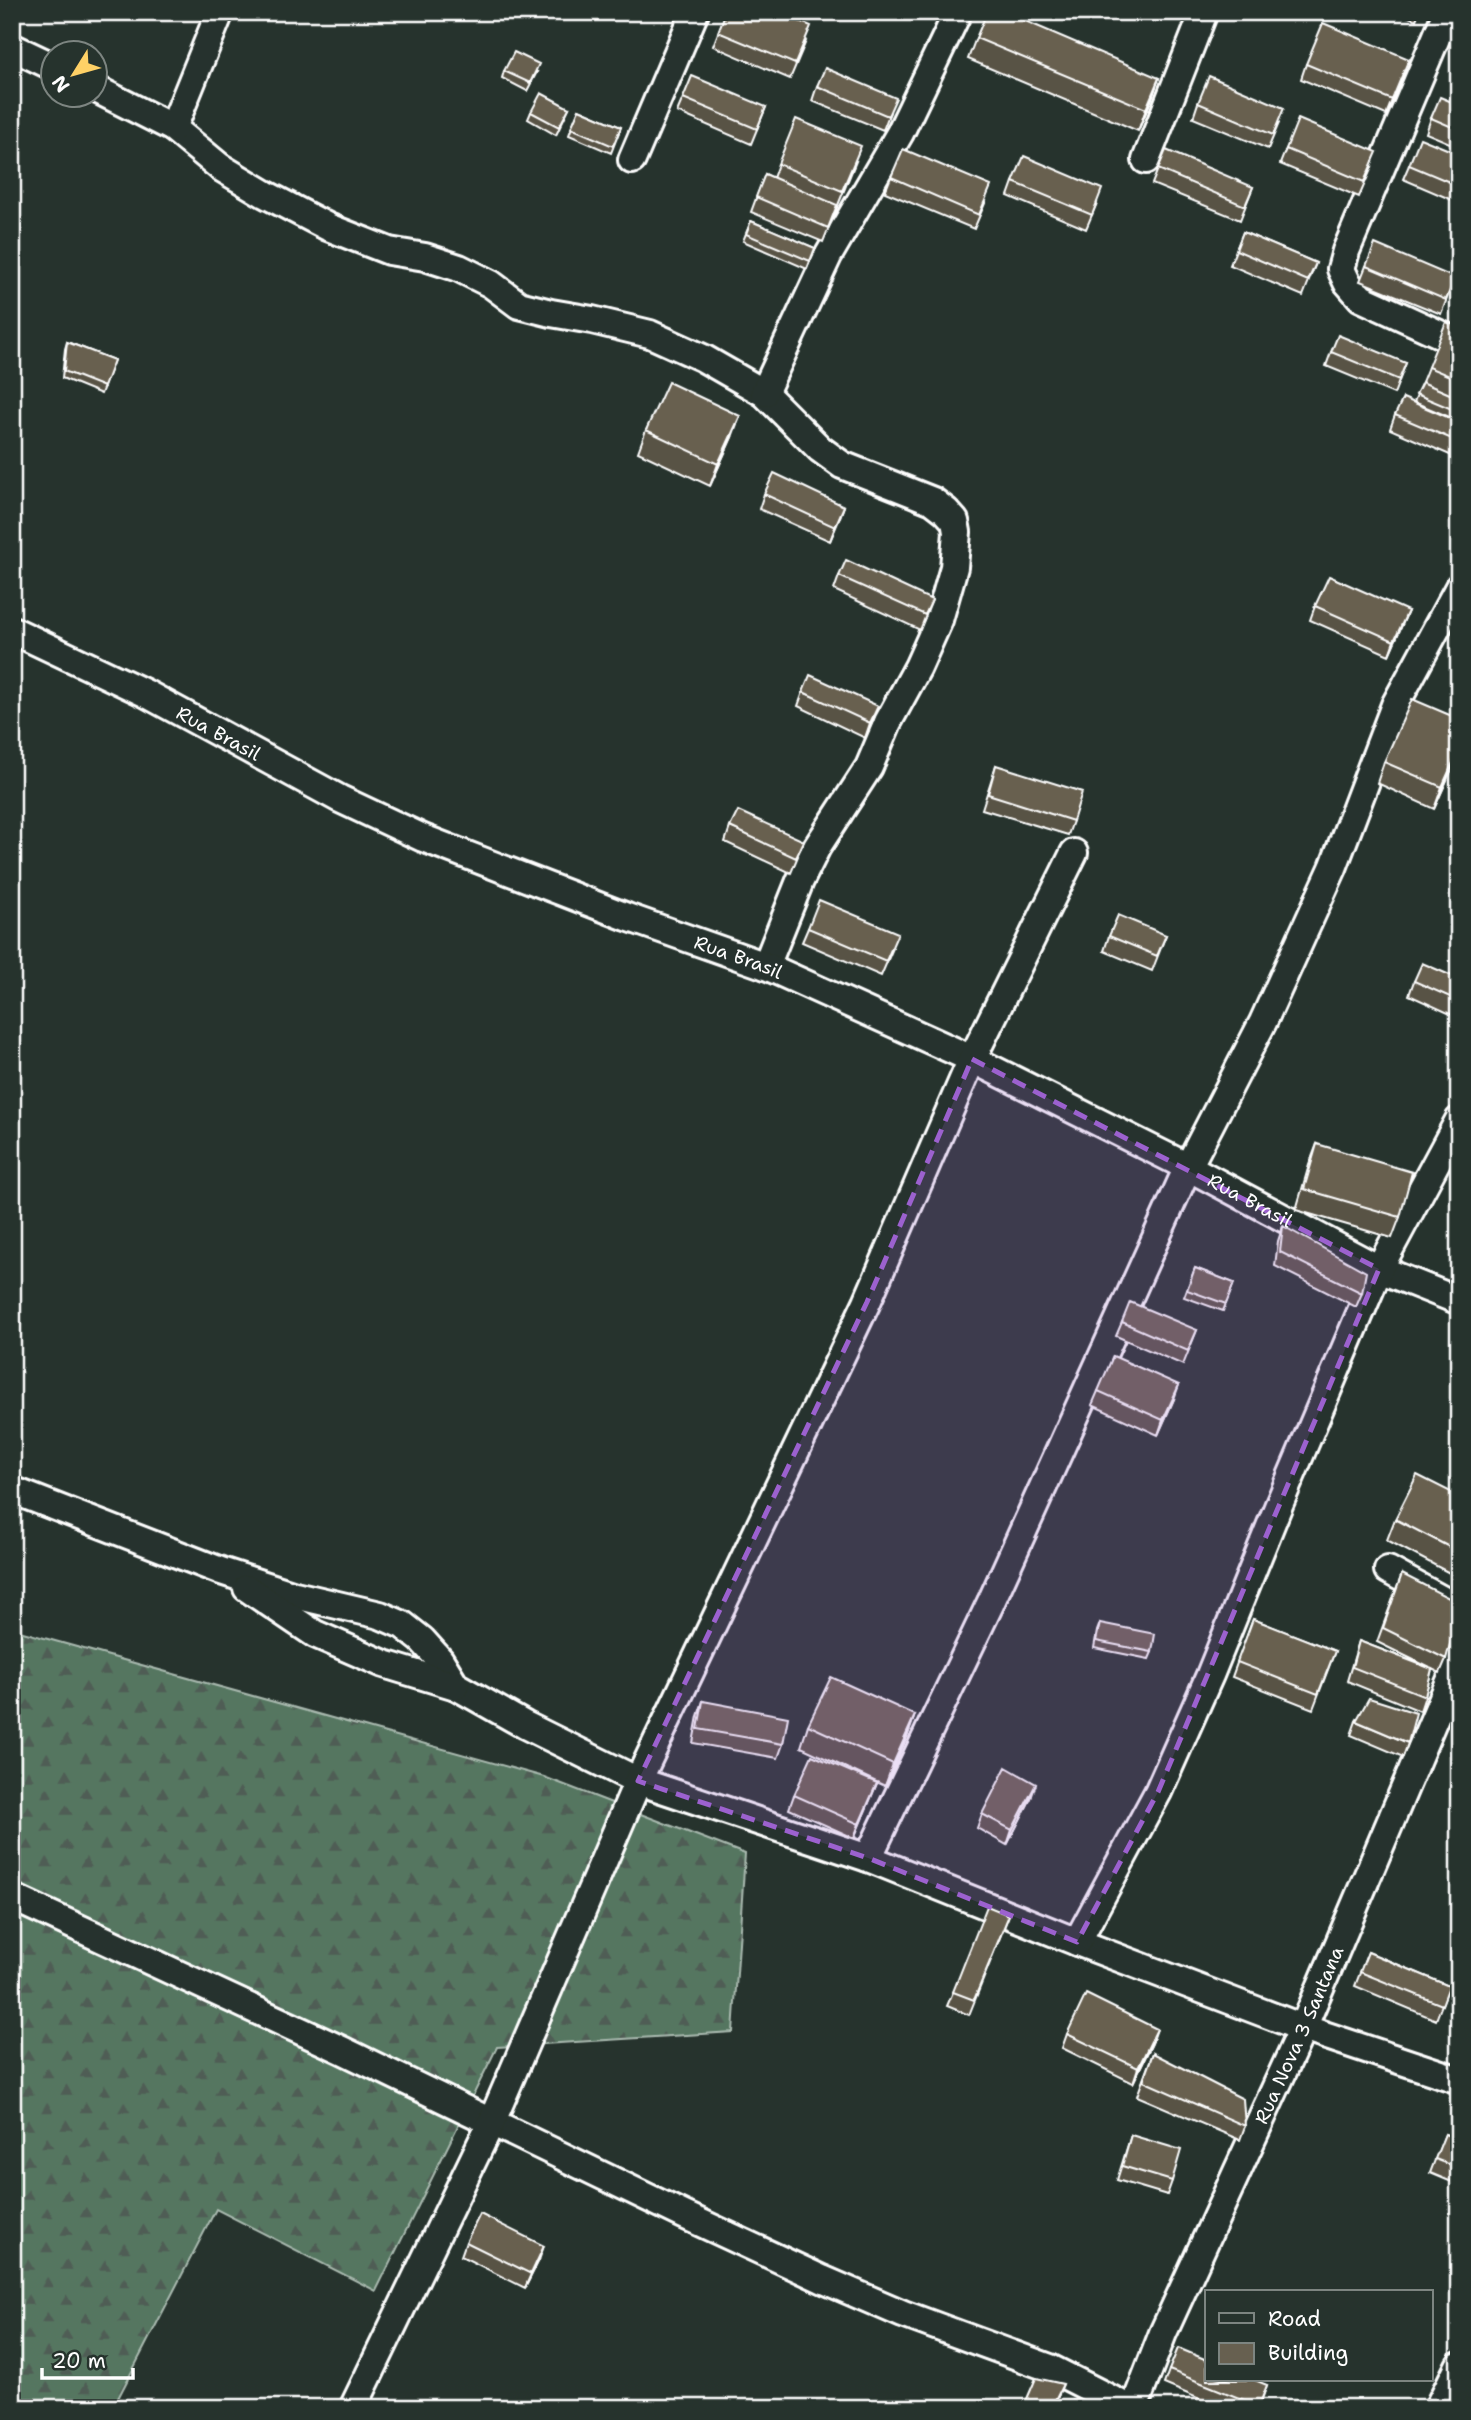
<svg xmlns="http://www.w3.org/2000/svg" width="1471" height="2420" viewBox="0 0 1471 2420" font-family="'Shantell Sans',sans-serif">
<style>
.forest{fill:url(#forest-firs);stroke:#aabab0;stroke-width:2}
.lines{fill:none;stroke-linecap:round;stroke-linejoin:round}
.street-casing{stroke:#fff;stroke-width:32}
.street{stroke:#26332d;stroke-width:26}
.wall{fill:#595345;stroke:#fff;stroke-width:2}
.shaded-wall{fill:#484338;stroke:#fff;stroke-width:2}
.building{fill:#676050;stroke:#fff;stroke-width:2}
.marked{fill:#9c61cf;fill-opacity:0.2;stroke:#9c61cf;stroke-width:5;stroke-dasharray:14 9;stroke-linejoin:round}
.labels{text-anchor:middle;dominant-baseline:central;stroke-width:5;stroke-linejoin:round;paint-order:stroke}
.street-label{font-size:19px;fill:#fff;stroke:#26332d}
</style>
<defs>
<pattern id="forest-firs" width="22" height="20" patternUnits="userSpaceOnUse" patternTransform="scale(1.75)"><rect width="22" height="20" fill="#547660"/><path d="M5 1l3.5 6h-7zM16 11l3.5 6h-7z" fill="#4f5d54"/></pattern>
</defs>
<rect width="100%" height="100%" fill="#26332d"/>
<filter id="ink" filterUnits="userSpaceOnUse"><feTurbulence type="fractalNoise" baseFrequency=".0143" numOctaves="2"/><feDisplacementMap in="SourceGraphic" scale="14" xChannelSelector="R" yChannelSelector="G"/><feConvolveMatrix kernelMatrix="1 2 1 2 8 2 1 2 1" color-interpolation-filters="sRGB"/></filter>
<g filter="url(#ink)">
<path class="forest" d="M 12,1629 L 544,1777 L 745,1854 L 733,2032 L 497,2047 L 376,2291 L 216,2209 L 113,2408 L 12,2408 Z"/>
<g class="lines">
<defs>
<g id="street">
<path d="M 1447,12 L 1346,251 L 1341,269 L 1347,282 L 1361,298 L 1459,343"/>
<path d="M 12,47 L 52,66"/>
<path d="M 94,88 L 173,128 L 220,167 L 265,194 L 328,227 L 389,251 L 425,257 L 459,268 L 491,284 L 519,305 L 551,313 L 592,320 L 650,334 L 703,358 L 764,393 L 820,449 L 842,465 L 933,501 L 946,511 L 955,521 L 957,532 L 954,567 L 939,620 L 918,667 L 888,722 L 869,767 L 817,847 L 800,881 L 766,966"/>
<path d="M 173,128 L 220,12"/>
<path d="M 632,160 L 695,12"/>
<path d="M 1146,160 L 1204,12"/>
<path d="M 764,393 L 828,256 L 900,133 L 958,12"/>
<path id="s1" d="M 12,630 L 145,693 L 340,799 L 423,838 L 627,917 L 766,966 L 972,1059 L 1188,1167 L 1379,1269 L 1459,1301"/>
<path d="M 12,1490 L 221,1571 L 295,1595 L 380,1615 L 403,1625 L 422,1640 L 440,1660 L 456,1686 L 525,1725 L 638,1781 L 868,1858 L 1077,1942 L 1303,2028 L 1459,2080"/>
<path d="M 1388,1570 L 1459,1609"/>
<path d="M 247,1588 L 315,1634 L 384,1664 L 456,1686"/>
<path d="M 868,1858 L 991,1602 L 1188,1167 L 1263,1022 L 1333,868 L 1395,705 L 1459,587"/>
<path d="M 12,1897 L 342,2050 L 684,2215 L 822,2279 L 903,2314 L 1050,2368 L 1129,2408"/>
<path d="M 1077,1942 L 1158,1792 L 1210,1675 L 1278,1507 L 1379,1269 L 1459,1120"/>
<path d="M 353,2408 L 492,2121 L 638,1781 L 867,1302 L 972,1059 L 1074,853"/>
<path id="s2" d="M 1134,2408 L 1163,2333 L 1303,2028 L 1459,1660"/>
<path d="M 1438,2408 L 1459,2366"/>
</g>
</defs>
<use href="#street" class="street-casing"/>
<use href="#street" class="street"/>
</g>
<path class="wall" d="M 538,12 L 558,12 L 555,20 Z
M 726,12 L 806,41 L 790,79 L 713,46 Z
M 1397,12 L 1419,12 L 1416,20 Z
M 976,38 L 1159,78 L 1138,131 L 968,59 Z
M 1306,64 L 1403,73 L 1386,115 L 1301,79 Z
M 504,71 L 537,72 L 527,91 L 502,78 Z
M 817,86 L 890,112 L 883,130 L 812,101 Z
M 683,98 L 766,107 L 751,144 L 677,112 Z
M 1198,103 L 1279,123 L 1268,149 L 1193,118 Z
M 1459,105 L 1459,147 L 1426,133 L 1431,118 Z
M 569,108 L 556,135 L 528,119 L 531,112 Z
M 579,109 L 621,127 L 611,153 L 569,135 Z
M 1286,149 L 1372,167 L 1359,197 L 1280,164 Z
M 1459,154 L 1459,203 L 1403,179 L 1409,165 Z
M 856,161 L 823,242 L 751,212 L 765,174 L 773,178 L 778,164 Z
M 1158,169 L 1253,187 L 1240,220 L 1152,184 Z
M 891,177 L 986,201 L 974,229 L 885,192 Z
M 1013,182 L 1097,203 L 1086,229 L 1008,196 Z
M 751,221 L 815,248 L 807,269 L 743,241 Z
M 1243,232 L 1316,263 L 1303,296 L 1230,265 Z
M 1366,266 L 1455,278 L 1441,314 L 1360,281 Z
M 1459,327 L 1459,421 L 1414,402 L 1428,367 Z
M 67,342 L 114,360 L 101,394 L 62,378 L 65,349 Z
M 1331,352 L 1406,363 L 1394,394 L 1326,366 Z
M 1395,415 L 1459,422 L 1459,459 L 1390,429 Z
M 646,430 L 732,437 L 710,486 L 638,452 Z
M 764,494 L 844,506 L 830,541 L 759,509 Z
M 839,576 L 932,600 L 920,630 L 834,590 Z
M 1315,606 L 1408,611 L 1389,655 L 1310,620 Z
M 803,692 L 873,721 L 865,738 L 798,706 Z
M 1459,753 L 1434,809 L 1377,783 L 1384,762 Z
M 996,765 L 1073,821 L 1068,835 L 982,809 Z
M 730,827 L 798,856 L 791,873 L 725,842 Z
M 808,928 L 893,948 L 881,976 L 802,942 Z
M 1166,935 L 1152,971 L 1104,951 L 1109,936 Z
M 1459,959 L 1459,1018 L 1409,995 L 1414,981 L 1452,976 Z
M 1317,1144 L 1400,1217 L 1392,1238 L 1296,1210 L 1309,1165 Z
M 1283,1226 L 1362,1293 L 1356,1307 L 1275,1266 L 1278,1241 Z
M 1195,1268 L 1234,1283 L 1223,1311 L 1184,1297 Z
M 1122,1322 L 1197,1330 L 1183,1365 L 1116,1336 Z
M 1098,1391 L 1174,1399 L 1158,1435 L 1092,1405 Z
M 1459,1413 L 1459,1426 L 1455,1425 Z
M 1459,1496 L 1459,1578 L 1387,1540 L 1395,1519 Z
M 1402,1574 L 1446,1659 L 1440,1673 L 1432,1669 L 1425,1696 L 1420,1711 L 1347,1681 L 1359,1641 L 1430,1668 L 1377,1642 Z
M 1253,1619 L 1335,1651 L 1313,1709 L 1232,1677 Z
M 1100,1623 L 1152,1652 L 1149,1659 L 1094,1648 L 1097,1631 Z
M 703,1701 L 783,1744 L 778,1758 L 693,1743 L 698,1716 Z
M 915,1715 L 907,1737 L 885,1786 L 801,1747 L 808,1725 Z
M 1356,1721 L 1408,1743 L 1403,1757 L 1351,1735 Z
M 877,1783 L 854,1838 L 789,1809 L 794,1795 Z
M 1031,1798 L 1007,1845 L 977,1828 L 982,1814 Z
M 1009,1915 L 969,2015 L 947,2006 L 953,1992 Z
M 1368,1952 L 1449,1986 L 1436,2020 L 1355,1986 Z
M 1067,2034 L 1152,2043 L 1133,2083 L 1062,2048 Z
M 1153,2053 L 1245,2126 L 1240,2140 L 1137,2096 Z
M 1445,2134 L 1459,2140 L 1459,2185 L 1430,2173 Z
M 1131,2135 L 1172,2181 L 1167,2195 L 1117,2180 Z
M 466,2242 L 539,2260 L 525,2288 L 461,2256 Z
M 1169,2370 L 1267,2385 L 1259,2408 L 1221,2408 L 1164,2384 Z"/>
<path class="shaded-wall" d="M 1159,78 L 1152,99 L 1138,131 L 1146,109 Z
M 740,416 L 732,437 L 710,486 L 718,464 Z
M 844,506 L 839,520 L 830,541 L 835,527 Z
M 1408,611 L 1402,625 L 1389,655 L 1394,641 Z
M 878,706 L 873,721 L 865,738 L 870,723 Z
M 1459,749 L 1459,753 L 1434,809 L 1442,787 Z
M 1179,1385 L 1174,1399 L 1158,1435 L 1163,1420 Z
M 915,1715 L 907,1737 L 885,1786 L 893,1764 Z
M 877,1783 L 871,1798 L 854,1838 L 859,1824 Z
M 1036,1784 L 1031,1798 L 1007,1845 L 1012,1830 Z
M 1157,2029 L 1152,2043 L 1133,2083 L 1138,2068 Z
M 544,2246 L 539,2260 L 525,2288 L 531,2274 Z
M 1063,2384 L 1053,2408 L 1051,2408 Z"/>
<path class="building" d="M 726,12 L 778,12 L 811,26 L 795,64 L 718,32 Z
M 987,12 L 1004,12 L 1159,78 L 1146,109 L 976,38 Z
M 1323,23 L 1409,59 L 1392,100 L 1306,64 Z
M 514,52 L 539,64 L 530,83 L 504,71 Z
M 825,68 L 896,98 L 888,116 L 817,86 Z
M 692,76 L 766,107 L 757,129 L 683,98 Z
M 1209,76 L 1284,108 L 1273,135 L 1198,103 Z
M 541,93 L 569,108 L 559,127 L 531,112 Z
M 1440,97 L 1459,105 L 1459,130 L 1431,118 Z
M 579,109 L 621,127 L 613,146 L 571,128 Z
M 796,119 L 861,146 L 842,191 L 778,164 Z
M 1298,119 L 1377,152 L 1364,182 L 1286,149 Z
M 1420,138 L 1459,154 L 1459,186 L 1409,165 Z
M 903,149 L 991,186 L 979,215 L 891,177 Z
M 1166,150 L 1253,187 L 1245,206 L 1158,169 Z
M 1024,156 L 1102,189 L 1092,215 L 1013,182 Z
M 765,174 L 837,205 L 828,228 L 756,197 Z
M 751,221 L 815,248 L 810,261 L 746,234 Z
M 1243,232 L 1316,263 L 1308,281 L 1236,250 Z
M 1375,244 L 1455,278 L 1446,300 L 1366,266 Z
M 1446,322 L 1459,327 L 1459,380 L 1428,367 Z
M 1338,335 L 1406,363 L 1399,380 L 1331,352 Z
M 67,342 L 114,360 L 104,387 L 64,371 Z
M 668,382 L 740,416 L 718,464 L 646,430 Z
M 1422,382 L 1459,398 L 1459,412 L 1416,394 Z
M 1403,398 L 1459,422 L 1459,442 L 1395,415 Z
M 774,473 L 844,506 L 835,527 L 764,494 Z
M 846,560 L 932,600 L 925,615 L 839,576 Z
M 1329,576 L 1408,611 L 1394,641 L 1315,606 Z
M 810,675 L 878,706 L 870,723 L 803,692 Z
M 1412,699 L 1459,719 L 1459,749 L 1442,787 L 1384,762 Z
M 996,765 L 1082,792 L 1073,821 L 988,794 Z
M 738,811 L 804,841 L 796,858 L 730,827 Z
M 819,900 L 898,933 L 886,961 L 808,928 Z
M 1118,915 L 1166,935 L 1157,956 L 1109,936 Z
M 1459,959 L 1459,973 L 1454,971 Z
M 1422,963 L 1459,979 L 1459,1001 L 1414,981 Z
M 1317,1144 L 1412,1172 L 1400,1217 L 1304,1189 Z
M 1283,1226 L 1366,1272 L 1362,1293 L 1280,1252 Z
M 1195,1268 L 1234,1283 L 1226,1304 L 1187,1290 Z
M 1130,1302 L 1197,1330 L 1188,1351 L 1122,1322 Z
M 1113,1356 L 1179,1385 L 1163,1420 L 1098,1391 Z
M 1417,1475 L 1459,1496 L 1459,1552 L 1395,1519 Z
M 1402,1574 L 1459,1603 L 1459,1610 L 1446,1659 L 1383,1628 Z
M 1253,1619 L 1335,1651 L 1318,1694 L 1237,1662 Z
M 1100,1623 L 1155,1634 L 1152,1652 L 1096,1641 Z
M 1359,1641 L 1432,1669 L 1425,1696 L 1352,1667 Z
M 831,1677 L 915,1715 L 893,1764 L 808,1725 Z
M 1369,1698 L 1416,1713 L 1408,1743 L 1356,1721 Z
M 703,1701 L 788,1717 L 783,1744 L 698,1729 Z
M 812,1755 L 877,1783 L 859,1824 L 794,1795 Z
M 1006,1767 L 1036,1784 L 1012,1830 L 982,1814 Z
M 987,1906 L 1009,1915 L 974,2000 L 953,1992 Z
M 1368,1952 L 1449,1986 L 1442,2005 L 1360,1972 Z
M 1086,1994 L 1157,2029 L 1138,2068 L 1067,2034 Z
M 1153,2053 L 1243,2099 L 1245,2126 L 1143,2081 Z
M 1445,2134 L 1459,2140 L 1459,2168 L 1435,2159 Z
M 1131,2135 L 1181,2150 L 1172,2181 L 1122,2166 Z
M 480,2214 L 544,2246 L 531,2274 L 466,2242 Z
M 1178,2348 L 1207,2360 L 1207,2380 L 1255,2380 L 1267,2385 L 1259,2406 L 1169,2370 Z
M 1036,2378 L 1063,2384 L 1051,2408 L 1023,2408 Z
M 1073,2400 L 1088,2408 L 1070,2408 Z"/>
</g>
<path class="marked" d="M 972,1059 L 1379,1269 L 1158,1792 L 1077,1942 L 868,1858 L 638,1781 L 867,1302 Z"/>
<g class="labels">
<g class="street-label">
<text stroke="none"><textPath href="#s1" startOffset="231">Rua Brasil</textPath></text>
<text stroke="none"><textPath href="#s1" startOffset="798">Rua Brasil</textPath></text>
<text stroke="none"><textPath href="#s1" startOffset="1365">Rua Brasil</textPath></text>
<text stroke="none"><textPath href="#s2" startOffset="408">Rua Nova 3 Santana</textPath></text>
</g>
</g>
<rect width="1471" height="2420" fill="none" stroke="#26332d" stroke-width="42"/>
<rect x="21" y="21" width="1429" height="2378" fill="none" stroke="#fff" stroke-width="2.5" filter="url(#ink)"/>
<rect x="1205" y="2290" width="228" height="91" fill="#26332d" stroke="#7d8581" stroke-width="2"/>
<rect x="1219" y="2313" width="35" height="10" fill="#26332d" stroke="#7d8581" stroke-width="2"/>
<text x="1268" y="2326" font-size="21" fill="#ffffff">Road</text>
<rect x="1219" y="2343" width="35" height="21" fill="#676050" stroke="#7d8581" stroke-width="2"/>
<text x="1268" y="2360" font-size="21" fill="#ffffff">Building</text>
<g transform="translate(74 74) rotate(233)"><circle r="33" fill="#26332d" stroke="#7d8581" stroke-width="2"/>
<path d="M0-5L12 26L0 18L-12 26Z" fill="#ffd166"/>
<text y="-10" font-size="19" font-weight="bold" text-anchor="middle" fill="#ffffff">N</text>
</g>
<path d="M42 2368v10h91v-10" fill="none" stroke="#ffffff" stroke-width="3.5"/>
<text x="52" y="2368" font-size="21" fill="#ffffff" stroke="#26332d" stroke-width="5" paint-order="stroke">20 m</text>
</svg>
